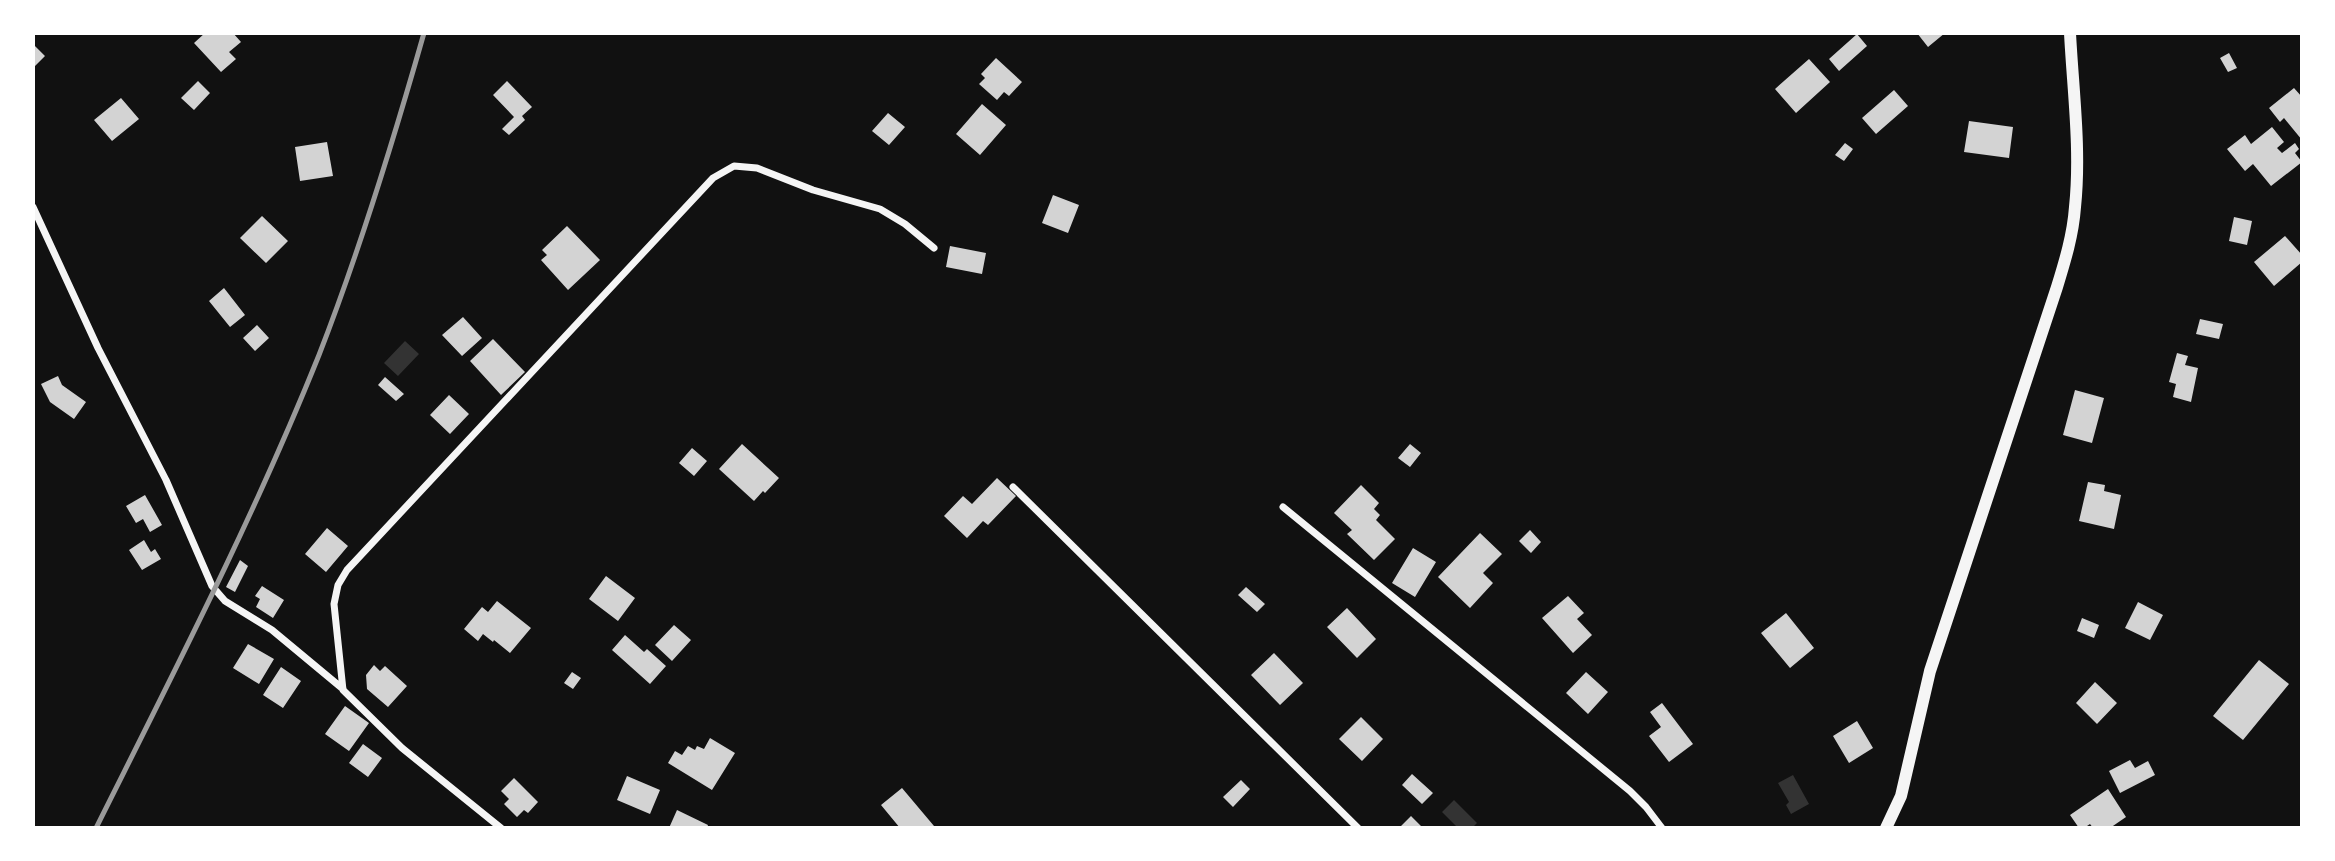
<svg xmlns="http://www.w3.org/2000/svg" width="2335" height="861" viewBox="0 0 2335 861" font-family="'Times New Roman',serif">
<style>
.water{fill:#333}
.building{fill:#d3d3d3}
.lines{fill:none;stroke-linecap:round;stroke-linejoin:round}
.minor{stroke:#f5f5f5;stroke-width:7}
.secondary{stroke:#f5f5f5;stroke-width:12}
.rail{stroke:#9a9a9a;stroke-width:5}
</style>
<rect width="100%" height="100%" fill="#111"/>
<path class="water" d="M 405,341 L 419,354 L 398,376 L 384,363 Z
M 1793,775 L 1809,804 L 1791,814 L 1786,805 L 1789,802 L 1778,783 Z
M 1454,800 L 1477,823 L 1472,828 L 1458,828 L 1442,812 Z"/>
<path class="building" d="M 205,33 L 233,33 L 241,42 L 229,52 L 236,59 L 221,72 L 194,43 Z
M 1917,33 L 1945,33 L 1928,47 Z
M 1857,34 L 1867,46 L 1839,71 L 1829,59 Z
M 33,44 L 45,56 L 33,68 Z
M 2229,53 L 2237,68 L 2228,72 L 2220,58 Z
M 996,58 L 1022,82 L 1009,96 L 1004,92 L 997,100 L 979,84 L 985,78 L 981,74 Z
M 1809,59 L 1830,82 L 1796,113 L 1775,89 Z
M 198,81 L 210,93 L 194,110 L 181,98 Z
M 507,81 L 532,107 L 522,116 L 525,120 L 509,135 L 502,129 L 514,117 L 493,95 Z
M 2294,88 L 2302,97 L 2302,140 L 2284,118 L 2280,122 L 2269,108 Z
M 1894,90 L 1908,106 L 1876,134 L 1862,118 Z
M 121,98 L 139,119 L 112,141 L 94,120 Z
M 982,104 L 1006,125 L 980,155 L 956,134 Z
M 888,113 L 905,127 L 889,145 L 872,131 Z
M 1969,121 L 2013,127 L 2009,158 L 1964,152 Z
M 2272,127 L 2284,142 L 2277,148 L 2282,153 L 2295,143 L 2299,149 L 2295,153 L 2302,162 L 2271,186 L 2253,164 L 2245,171 L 2227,149 L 2245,135 L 2251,144 Z
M 327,142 L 333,176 L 300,181 L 295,147 Z
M 1845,143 L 1853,149 L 1844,161 L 1835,155 Z
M 1053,195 L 1079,205 L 1068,233 L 1042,223 Z
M 262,216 L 288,241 L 266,263 L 240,238 Z
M 2234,217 L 2252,221 L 2247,245 L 2229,241 Z
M 567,226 L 600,260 L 568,290 L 541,260 L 547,255 L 542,250 Z
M 2285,236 L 2302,255 L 2302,262 L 2274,286 L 2254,262 Z
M 950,246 L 986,253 L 982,274 L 946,267 Z
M 224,288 L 245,315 L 230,327 L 209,301 Z
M 463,317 L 482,338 L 462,356 L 442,335 Z
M 2200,319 L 2223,324 L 2219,339 L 2196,334 Z
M 257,325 L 269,338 L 255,351 L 243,338 Z
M 493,339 L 525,372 L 501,395 L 470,361 Z
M 2177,353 L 2188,356 L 2185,365 L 2198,368 L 2191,402 L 2173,397 L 2176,384 L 2169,382 Z
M 58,376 L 62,385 L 86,402 L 74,419 L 50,402 L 41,384 Z
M 385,377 L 404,394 L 396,401 L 378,385 Z
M 2075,390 L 2104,398 L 2092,443 L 2063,435 Z
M 449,395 L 469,414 L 450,434 L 430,415 Z
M 742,444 L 779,478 L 765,493 L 763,491 L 754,501 L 719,469 Z
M 1410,444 L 1421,453 L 1410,467 L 1398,458 Z
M 692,448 L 707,461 L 694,476 L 679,463 Z
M 997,478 L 1016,496 L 988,525 L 983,521 L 967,538 L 944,516 L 963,496 L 972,504 Z
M 2088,482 L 2105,485 L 2104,491 L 2121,495 L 2114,529 L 2079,521 Z
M 1361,485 L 1379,503 L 1374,509 L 1380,515 L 1376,520 L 1395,539 L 1374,560 L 1347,534 L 1352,530 L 1334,513 Z
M 145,495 L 162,525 L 150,532 L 143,519 L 136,523 L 126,506 Z
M 327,528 L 348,546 L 326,572 L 305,554 Z
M 1530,530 L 1541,542 L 1531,553 L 1519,541 Z
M 1480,533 L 1502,554 L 1483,573 L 1493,583 L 1470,608 L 1438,577 Z
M 144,540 L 151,552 L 155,549 L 161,559 L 142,570 L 129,550 Z
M 1413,548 L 1436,562 L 1415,597 L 1392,583 Z
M 240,560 L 248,566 L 235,592 L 226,587 Z
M 606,576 L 635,598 L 618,621 L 589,599 Z
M 262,586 L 284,600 L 273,618 L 256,607 L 260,599 L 255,596 Z
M 1246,587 L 1265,604 L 1257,612 L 1238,595 Z
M 1568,596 L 1584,613 L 1577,619 L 1592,635 L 1573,653 L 1542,618 Z
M 497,601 L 531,628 L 510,653 L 494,640 L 493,642 L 483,634 L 478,641 L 464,629 L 482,607 L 488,612 Z
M 2138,602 L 2163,615 L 2150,640 L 2125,628 Z
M 1347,608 L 1376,639 L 1357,658 L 1327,627 Z
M 1786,613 L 1814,648 L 1790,668 L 1761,633 Z
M 2082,618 L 2099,625 L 2094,638 L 2077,631 Z
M 674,625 L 691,640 L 672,661 L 655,645 Z
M 625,635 L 644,652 L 647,649 L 666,666 L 650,684 L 612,650 Z
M 248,644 L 274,659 L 259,684 L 233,668 Z
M 1274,653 L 1303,683 L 1280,705 L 1251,675 Z
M 2259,660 L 2289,684 L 2243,740 L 2213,716 Z
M 374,665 L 380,671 L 385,666 L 407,686 L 388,707 L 367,689 L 366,675 Z
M 281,667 L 301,681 L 283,708 L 263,695 Z
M 572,672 L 581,678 L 573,689 L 564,683 Z
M 1586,672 L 1608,692 L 1588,714 L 1566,693 Z
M 2095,682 L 2117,703 L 2097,724 L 2076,703 Z
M 1662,703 L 1693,744 L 1669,762 L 1649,736 L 1661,727 L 1650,712 Z
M 345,706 L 369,723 L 349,751 L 325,734 Z
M 1361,717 L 1383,739 L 1362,761 L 1339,739 Z
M 1857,721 L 1873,748 L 1849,763 L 1833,736 Z
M 710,738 L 735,753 L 712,790 L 668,763 L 675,751 L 682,755 L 688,746 L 695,750 L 697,746 L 704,749 Z
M 363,744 L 382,758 L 368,777 L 349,763 Z
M 2130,760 L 2135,768 L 2148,761 L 2155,775 L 2120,793 L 2109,771 Z
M 1412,774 L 1433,793 L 1422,804 L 1402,785 Z
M 627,776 L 660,790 L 650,814 L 617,800 Z
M 514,778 L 538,802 L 528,813 L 524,810 L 517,817 L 504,804 L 509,799 L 501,791 Z
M 1241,780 L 1250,789 L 1233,807 L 1223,797 Z
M 902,788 L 934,826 L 933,828 L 900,828 L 881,805 Z
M 2108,789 L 2126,817 L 2110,828 L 2093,828 L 2090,824 L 2084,828 L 2079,828 L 2070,815 Z
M 677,810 L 708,825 L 707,828 L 669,828 Z
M 1411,816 L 1423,828 L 1399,828 Z"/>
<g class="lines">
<path class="minor" d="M 33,207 L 98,348 L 166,480 L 212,586 L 225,601 L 272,630 L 343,689
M 1013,487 L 1358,828
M 1283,507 L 1630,791 L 1646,807 L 1662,828
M 501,828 L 402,748 L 343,690 L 334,604 L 338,585 L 347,570 L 713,178 L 734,166 L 757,168 L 813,190 L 880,209 L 905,224 L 934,248"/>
<path class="secondary" d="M 1886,828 L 1901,796 L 1930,671 L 2057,287 C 2065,261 2073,235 2075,207 C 2081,150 2073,91 2070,33"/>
<path class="rail" d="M 96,828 C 174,672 254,517 319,355 C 360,250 393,142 424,33"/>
</g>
<rect width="2335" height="861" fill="none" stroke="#ffffff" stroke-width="70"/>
</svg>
